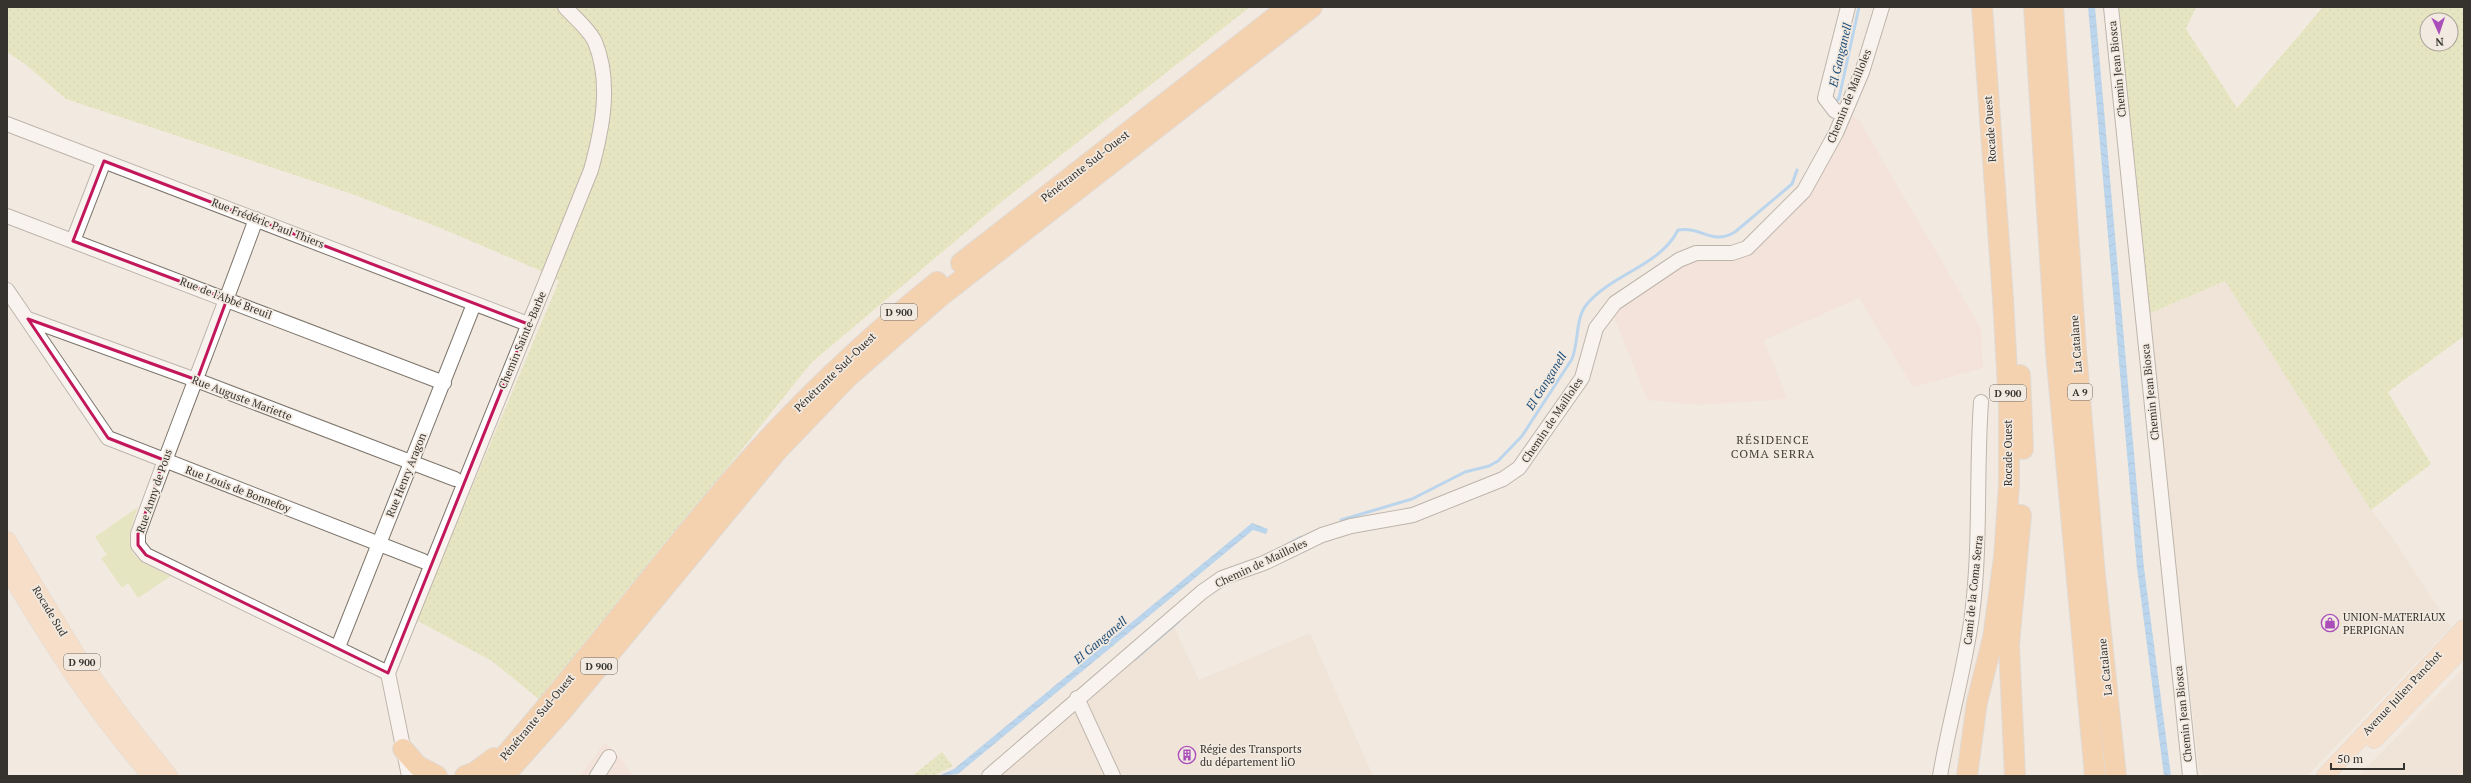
<svg xmlns="http://www.w3.org/2000/svg" width="2471" height="783" viewBox="0 0 2471 783" font-family="'PT Serif',serif">
<style>
.commercial{fill:#f4dcd2}
.built{fill:#eaddcd}
.grass{fill:url(#grass-dots);fill-rule:evenodd}
.park{fill:#d6e19b}
.water{fill:url(#water-waves)}
.lines{fill:none;stroke-linecap:round;stroke-linejoin:round}
.stream{stroke:#78bcfc;stroke-width:3}
.minor-casing{stroke:#7d756c;stroke-width:16}
.major-casing{stroke:#cbcac9;stroke-width:18}
.highway-casing{stroke:#cbcac9;stroke-width:22}
.minor{stroke:#fff;stroke-width:14}
.major{stroke:#fad1ac;stroke-width:17}
.highway{stroke:#f7b374;stroke-width:20}
.marked{fill:none;stroke:#c2185b;stroke-width:3;stroke-linejoin:round}
.labels{text-anchor:middle;dominant-baseline:central;stroke-width:3.5;stroke-linejoin:round;paint-order:stroke}
.shield{fill:#f2eae0;stroke:#6e6a64;stroke-width:1}
.shield-label{font-size:10px;font-weight:bold;fill:#36332f}
.street-label{font-size:11px;fill:#36332f;stroke:#f2eae0}
.poi-label{font-size:11px;fill:#36332f;stroke:#f2eae0;text-anchor:start}
.water-label{font-size:12px;font-style:italic;fill:#1c4c76;stroke:#f2eae0}
.neighbourhood-label{font-size:12px;letter-spacing:1px;fill:#464038;stroke:#f2eae0}
</style>
<defs>
<pattern id="grass-dots" width="8" height="8" patternUnits="userSpaceOnUse"><rect width="8" height="8" fill="#d6e19b"/><path d="M2 2h.1M6 6h.1" fill="none" stroke="#b8c286" stroke-width="1.8" stroke-linecap="round"/></pattern>
<pattern id="water-waves" width="16" height="10" patternUnits="userSpaceOnUse"><rect width="16" height="10" fill="#78bcfc"/><path d="M0 5q4-4 8 0t8 0" fill="none" stroke="#6399cc"/></pattern>
</defs>
<rect width="100%" height="100%" fill="#f2eae0"/>
<path class="commercial" d="M 1849,113 L 1859,120 L 1981,328 L 1983,368 L 1913,387 L 1859,298 L 1764,340 L 1787,399 L 1698,405 L 1647,400 L 1612,312 L 1696,257 L 1733,257 L 1807,193 Z
M 605,742 L 619,757 L 633,776 L 580,776 Z"/>
<path class="built" d="M 2225,281 L 2371,510 L 2390,534 L 2451,627 L 2307,776 L 2203,776 L 2199,768 L 2146,315 Z
M 1173,625 L 1199,680 L 1310,633 L 1373,776 L 997,776 Z
M 2464,668 L 2464,776 L 2358,776 Z"/>
<path class="grass" d="M 7,7 L 1250,7 L 1005,199 L 811,363 L 541,701 L 492,661 L 416,620 L 559,281 L 541,271 L 443,229 L 352,194 L 66,99 L 25,64 L 7,52 Z
M 2117,7 L 2196,7 L 2186,29 L 2237,108 L 2323,7 L 2464,7 L 2464,336 L 2388,392 L 2431,464 L 2371,510 L 2225,281 L 2146,315 ZM 2427,20 L 2451,20 L 2451,44 L 2427,44 Z
M 942,752 L 953,766 L 933,776 L 912,776 Z"/>
<path class="park" d="M 138,507 C 121,553 129,557 171,576 L 138,598 L 128,583 L 122,588 L 101,558 L 107,555 L 95,537 Z"/>
<path class="water" d="M 2088,7 L 2095,7 L 2144,568 L 2171,776 L 2164,776 L 2137,568 Z
M 1252,523 L 1268,529 L 1266,534 L 1253,530 L 958,774 L 938,776 L 954,769 Z"/>
<g class="lines">
<path class="stream" d="M 1835,104 L 1839,98 L 1859,7
M 1341,520 L 1412,499 L 1465,472 L 1489,466 L 1498,461 L 1522,436 L 1572,359 C 1579,342 1575,318 1587,304 C 1612,274 1660,266 1678,230 C 1703,226 1711,246 1735,232 L 1792,184 L 1797,170
M 1290,543 L 1301,537
M 1219,588 L 1230,582
M 1135,659 L 1179,621"/>
<defs>
<path id="minor" d="M 2111,7 L 2190,776
M 1845,112 L 1835,111 L 1825,98 L 1848,7
M 7,124 L 528,324
M 7,216 L 444,383
M 256,219 C 218,324 176,428 138,534 L 138,545 L 146,555 L 388,673
M 73,241 L 104,161
M 7,290 L 108,438 L 423,561
M 28,319 L 204,383 L 455,479
M 338,647 L 474,304
M 388,673 L 591,170 C 602,130 612,83 595,42 C 590,30 574,17 565,7
M 388,673 L 409,776
M 1077,698 L 1113,776
M 597,776 L 609,757
M 989,776 L 1202,592 L 1222,578 L 1264,563 L 1322,535 L 1351,526 L 1413,515 L 1503,479 L 1519,468 L 1582,378 L 1596,328 L 1615,303 L 1679,260 L 1696,253 L 1732,253 L 1747,248 L 1804,191 L 1836,133 L 1862,72 L 1882,7
M 1940,776 C 1949,722 1965,669 1972,615 C 1981,544 1976,473 1981,402"/>
<path id="major" d="M 7,540 L 76,654 L 123,718 L 169,776
M 7,569 C 50,642 95,712 151,776
M 2374,740 L 2464,647
M 2325,776 L 2464,628"/>
<path id="highway" d="M 2034,7 L 2056,352 L 2095,776
M 2053,7 L 2076,350 L 2094,565 L 2116,776
M 961,263 L 1288,7
M 2020,375 L 2023,449
M 403,749 L 418,766 L 437,776
M 465,776 L 475,772 L 494,758
M 487,776 C 571,682 645,581 727,485 C 790,411 861,343 937,282
M 504,776 L 563,710 L 777,451 L 848,377 L 942,295 L 1312,7
M 1967,776 L 1977,702 L 1993,638 L 2004,557 L 2009,485 L 2009,407 L 2003,299 L 1982,7
M 2015,776 L 2009,645 L 2021,515"/>
</defs>
<use href="#minor" class="minor-casing"/>
<use href="#major" class="major-casing"/>
<use href="#highway" class="highway-casing"/>
<use href="#minor" class="minor"/>
<use href="#major" class="major"/>
<use href="#highway" class="highway"/>
</g>
<path d="M0 0H2471V783H0ZM 104,161 L 528,324 L 388,673 L 146,555 L 138,545 L 138,534 L 164,460 L 108,438 L 28,319 L 197,380 L 227,299 L 73,241 Z" fill="#f2eae0" fill-opacity=".55" fill-rule="evenodd"/>
<path class="marked" d="M 104,161 L 528,324 L 388,673 L 146,555 L 138,545 L 138,534 L 164,460 L 108,438 L 28,319 L 197,380 L 227,299 L 73,241 Z"/>
<defs>
<symbol id="shop-ring" viewBox="-11 -11 22 22"><circle r="9.5" fill="#f2eae0" stroke="#aa4fba" stroke-width="1.5"/><path d="M-5-2.5h2.3a2.7 3.5 0 0 1 5.4 0H5L5.5 6h-11ZM-1.5-2.5h3a1.5 2.3 0 0 0-3 0Z" fill="#aa4fba"/></symbol>
<symbol id="building-ring" viewBox="-11 -11 22 22"><circle r="9.5" fill="#f2eae0" stroke="#aa4fba" stroke-width="1.5"/><path d="M-4-6H4V6H1V3H-1V6H-4ZM-2.5-4.3h1.7v1.8h-1.7ZM.8-4.3h1.7v1.8H.8ZM-2.5-1h1.7V.8h-1.7ZM.8-1h1.7V.8H.8Z" fill="#aa4fba"/></symbol>
</defs>
<g fill-rule="evenodd">
<use href="#shop-ring" x="2320" y="613" width="20" height="20"/>
<use href="#building-ring" x="1177" y="745" width="20" height="20"/>
</g>
<g class="labels">
<g class="shield">
<rect x="881" y="304" width="36" height="16" rx="3"/>
<rect x="2068" y="384" width="24" height="16" rx="3"/>
<rect x="1990" y="385" width="36" height="16" rx="3"/>
<rect x="64" y="654" width="36" height="16" rx="3"/>
<rect x="581" y="658" width="36" height="16" rx="3"/>
</g>
<g class="shield-label">
<text x="899" y="312">D 900</text>
<text x="2080" y="392">A 9</text>
<text x="2008" y="393">D 900</text>
<text x="82" y="662">D 900</text>
<text x="599" y="666">D 900</text>
</g>
<g class="street-label">
<text transform="translate(2117 69) rotate(-96)">Chemin Jean Biosca</text>
<text transform="translate(1849 96) rotate(-68)">Chemin de Mailloles</text>
<text transform="translate(1990 129) rotate(-94)">Rocade Ouest</text>
<text transform="translate(1085 166) rotate(-38)">Pénétrante Sud-Ouest</text>
<text transform="translate(268 223) rotate(21)">Rue Frédéric Paul Thiers</text>
<text transform="translate(226 298) rotate(21)">Rue de l'Abbé Breuil</text>
<text transform="translate(522 340) rotate(-67)">Chemin Sainte-Barbe</text>
<text transform="translate(2076 344) rotate(-94)">La Catalane</text>
<text transform="translate(835 372) rotate(-44)">Pénétrante Sud-Ouest</text>
<text transform="translate(2150 392) rotate(-96)">Chemin Jean Biosca</text>
<text transform="translate(242 398) rotate(21)">Rue Auguste Mariette</text>
<text transform="translate(1552 420) rotate(-56)">Chemin de Mailloles</text>
<text transform="translate(2008 453) rotate(-90)">Rocade Ouest</text>
<text transform="translate(406 475) rotate(-68)">Rue Henry Aragon</text>
<text transform="translate(238 489) rotate(21)">Rue Louis de Bonnefoy</text>
<text transform="translate(154 491) rotate(-71)">Rue Anny de Pous</text>
<text transform="translate(1261 563) rotate(-25)">Chemin de Mailloles</text>
<text transform="translate(1973 590) rotate(-84)">Camí de la Coma Serra</text>
<text transform="translate(50 611) rotate(59)">Rocade Sud</text>
<text transform="translate(2105 667) rotate(-96)">La Catalane</text>
<text transform="translate(2402 693) rotate(-47)">Avenue Julien Panchot</text>
<text transform="translate(2183 714) rotate(-96)">Chemin Jean Biosca</text>
<text transform="translate(537 717) rotate(-50)">Pénétrante Sud-Ouest</text>
</g>
<g class="poi-label">
<text x="2343" y="617">UNION-MATERIAUX<tspan x="2343" dy="13">PERPIGNAN</tspan></text>
<text x="1200" y="749">Régie des Transports<tspan x="1200" dy="13">du département liO</tspan></text>
</g>
<g class="water-label">
<text transform="translate(1840 55) rotate(-77)">El Ganganell</text>
<text transform="translate(1546 381) rotate(-58)">El Ganganell</text>
<text transform="translate(1100 640) rotate(-40)">El Ganganell</text>
</g>
<g class="neighbourhood-label">
<text x="1773" y="439">RÉSIDENCE<tspan x="1773" dy="14">COMA SERRA</tspan></text>
</g>
</g>
<rect width="2471" height="783" fill="none" stroke="#36332f" stroke-width="16"/>
<g transform="translate(2439 32) rotate(177)"><circle r="19" fill="#f2eae0" stroke="#a7a199"/>
<path d="M0-3L7 15L0 10L-7 15Z" fill="#aa4fba"/>
<text y="-6" font-size="11" font-weight="bold" text-anchor="middle" fill="#36332f">N</text>
</g>
<path d="M2331 763v6h73v-6" fill="none" stroke="#36332f" stroke-width="2"/>
<text x="2337" y="763" font-size="12" fill="#36332f" stroke="#f2eae0" stroke-width="3" paint-order="stroke">50 m</text>
</svg>
